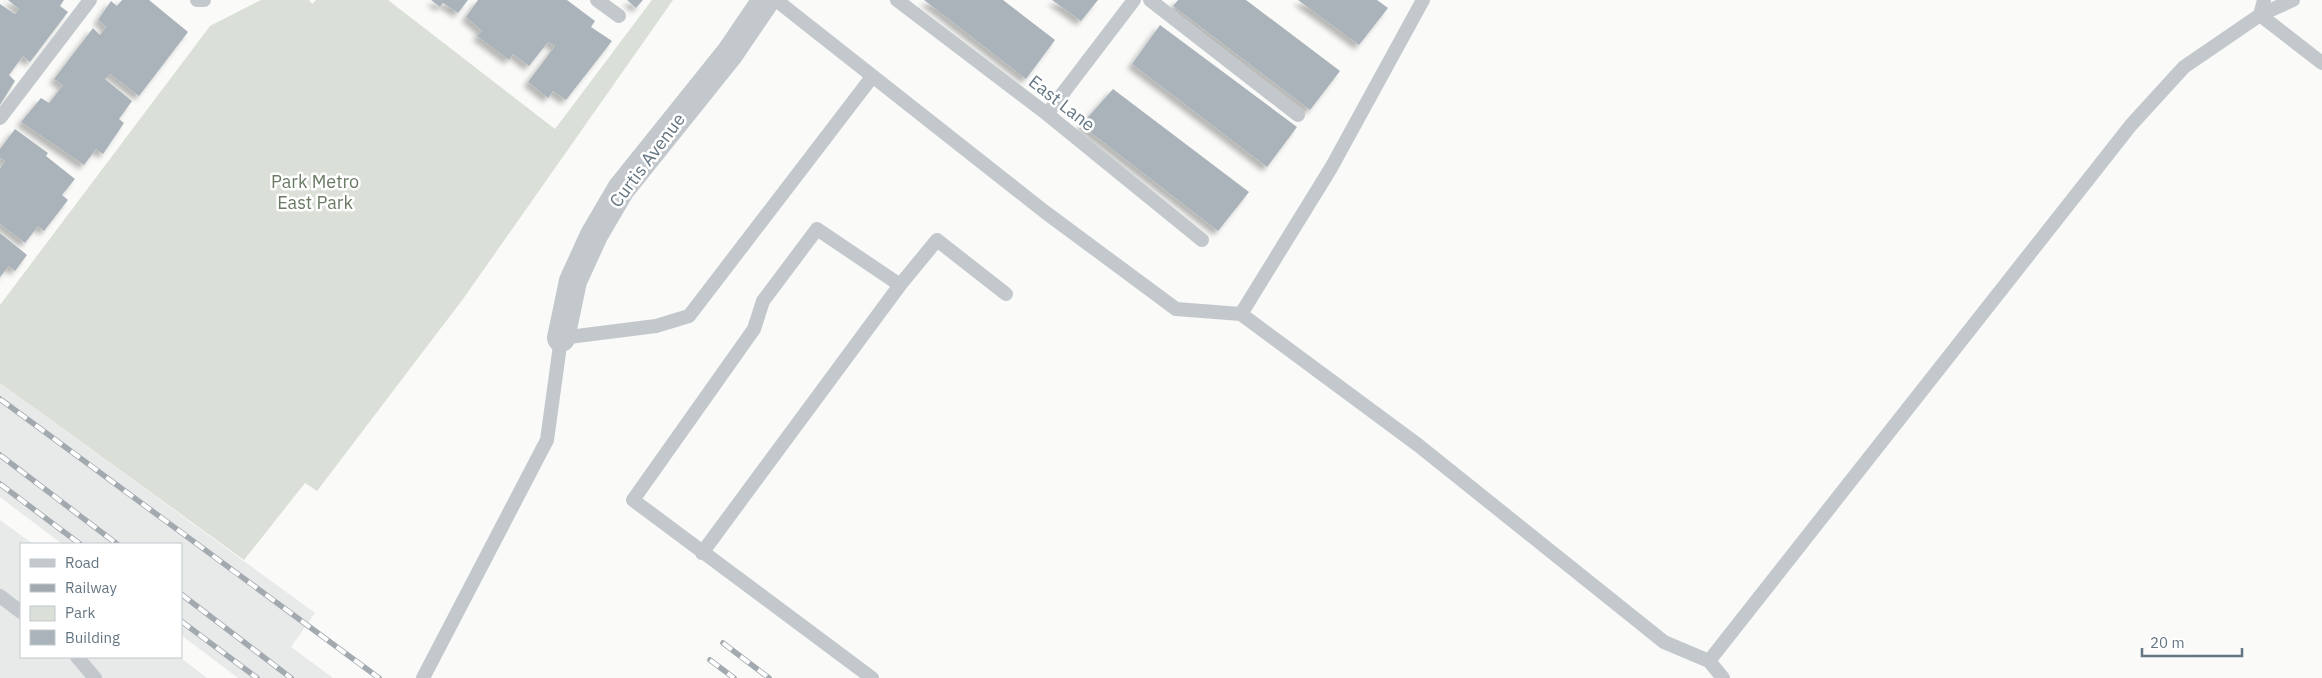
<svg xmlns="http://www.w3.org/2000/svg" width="2322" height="678" viewBox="0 0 2322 678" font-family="'IBM Plex Sans',sans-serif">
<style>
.built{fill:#e8e9e9}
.green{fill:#dadfd7}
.building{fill:#aab3b9;filter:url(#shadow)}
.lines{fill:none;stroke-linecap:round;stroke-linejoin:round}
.service{stroke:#c3c8cc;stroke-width:14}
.minor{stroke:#c3c8cc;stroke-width:28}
.rail-casing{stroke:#a2aab0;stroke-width:5.5}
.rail{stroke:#fff;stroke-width:4;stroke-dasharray:11;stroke-linecap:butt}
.labels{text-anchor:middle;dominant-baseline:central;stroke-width:5;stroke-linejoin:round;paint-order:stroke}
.street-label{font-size:18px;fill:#657683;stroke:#fff}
.park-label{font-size:18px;fill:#687a64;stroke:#fff}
</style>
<defs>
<filter id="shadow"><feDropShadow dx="-4.5" dy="4.5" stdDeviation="2.5" flood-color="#0004"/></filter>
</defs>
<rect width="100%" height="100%" fill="#fafaf8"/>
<path class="built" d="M 0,383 L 315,613 L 291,647 L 333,678 L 238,678 L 181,635 L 181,544 L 62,544 L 0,497 Z
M 0,520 L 33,544 L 21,544 L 21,657 L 180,657 L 207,678 L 0,678 Z"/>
<path class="green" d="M 261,0 L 309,0 L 312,4 L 316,0 L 388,0 L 555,129 L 652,0 L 673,0 L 463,299 L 317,491 L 305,483 L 244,560 L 0,383 L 0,305 L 210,26 Z"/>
<path class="building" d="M 8,0 L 64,0 L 60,6 L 68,12 L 30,62 L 23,56 L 9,75 L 15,81 L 0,105 L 0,4 L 15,14 L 19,9 Z
M 122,0 L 149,0 L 188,32 L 139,96 L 110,74 L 105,79 L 132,101 L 119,119 L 124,123 L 103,154 L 96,149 L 84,165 L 21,122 L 41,98 L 49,103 L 63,85 L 54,79 L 93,28 L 100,35 L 106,27 L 98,20 L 111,1 L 117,6 Z
M 431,0 L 468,0 L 458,13 L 443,3 L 440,7 Z
M 478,0 L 567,0 L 595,21 L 591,27 L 612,41 L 566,100 L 553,91 L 548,98 L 528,82 L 555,46 L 548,42 L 529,66 L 513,54 L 509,60 L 477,36 L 482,31 L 466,17 Z
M 627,0 L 643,0 L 636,8 Z
M 924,0 L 1003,0 L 1055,40 L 1026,79 Z
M 1052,0 L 1098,0 L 1081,21 Z
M 1178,0 L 1246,0 L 1340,71 L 1310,110 L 1173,6 Z
M 1298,0 L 1377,0 L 1388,8 L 1359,45 Z
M 1160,25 L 1297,127 L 1267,167 L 1132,64 Z
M 1113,89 L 1249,192 L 1218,231 L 1081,125 Z
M 15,129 L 48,153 L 46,156 L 75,179 L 62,195 L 68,200 L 44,231 L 38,226 L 25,243 L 0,224 L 0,169 L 5,161 L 0,158 L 0,149 Z
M 0,233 L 27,255 L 15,271 L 9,266 L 0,277 Z"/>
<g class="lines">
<path class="service" d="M 197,0 L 204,0
M 597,0 L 619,16
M 776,0 L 1045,212 L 1176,309 L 1241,314
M 897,0 L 1047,114 L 1202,240
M 1150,0 L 1298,115
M 1423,0 L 1331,168 L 1241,314 L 1418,445 L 1664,642 L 1709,661 L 1723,678
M 2264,0 L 2260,15 L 2322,63
M 1047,114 L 1134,0
M 0,118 L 90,0
M 702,553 L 900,285
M 0,596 L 21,612
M 77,657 L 95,678
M 1709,661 L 2131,125 L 2184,67 L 2260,15 L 2293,0
M 423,678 L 547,440 L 561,338 L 656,326 L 689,316 L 872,77
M 872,678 L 633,500 L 754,329 L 763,301 L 817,229 L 900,285 L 937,240 L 1006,294"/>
<path class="minor" d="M 561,338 L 573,281 L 594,235 L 621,189 L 730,53 L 766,0"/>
<defs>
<path id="rail" d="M 0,399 L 379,678
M 0,455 L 117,544
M 0,484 L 80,544
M 181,594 L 291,678
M 181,621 L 257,678
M 723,643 L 769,678
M 710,660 L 734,678"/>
</defs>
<use href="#rail" class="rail-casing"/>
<use href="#rail" class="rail"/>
</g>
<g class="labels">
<g class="street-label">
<text transform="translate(1062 103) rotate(38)">East Lane</text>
<text transform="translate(647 160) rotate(-53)">Curtis Avenue</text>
</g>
<g class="park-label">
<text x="315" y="181">Park Metro<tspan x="315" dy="21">East Park</tspan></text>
</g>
</g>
<rect x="20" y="543" width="162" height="115" fill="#ffffff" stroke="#c1c8cd"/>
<rect x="30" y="559" width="25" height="8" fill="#c3c8cc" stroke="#c1c8cd"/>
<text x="65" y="568" font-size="15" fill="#657683">Road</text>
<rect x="30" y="584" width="25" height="8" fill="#a2aab0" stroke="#c1c8cd"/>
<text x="65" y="593" font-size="15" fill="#657683">Railway</text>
<rect x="30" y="606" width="25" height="15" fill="#dadfd7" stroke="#c1c8cd"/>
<text x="65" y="618" font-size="15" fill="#657683">Park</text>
<rect x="30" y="630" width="25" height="15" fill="#aab3b9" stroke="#c1c8cd"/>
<text x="65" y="643" font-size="15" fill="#657683">Building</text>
<path d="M2142 648v8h100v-8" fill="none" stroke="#657683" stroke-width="2.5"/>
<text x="2150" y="648" font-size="15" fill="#657683" stroke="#ffffff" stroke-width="4" paint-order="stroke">20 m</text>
</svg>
